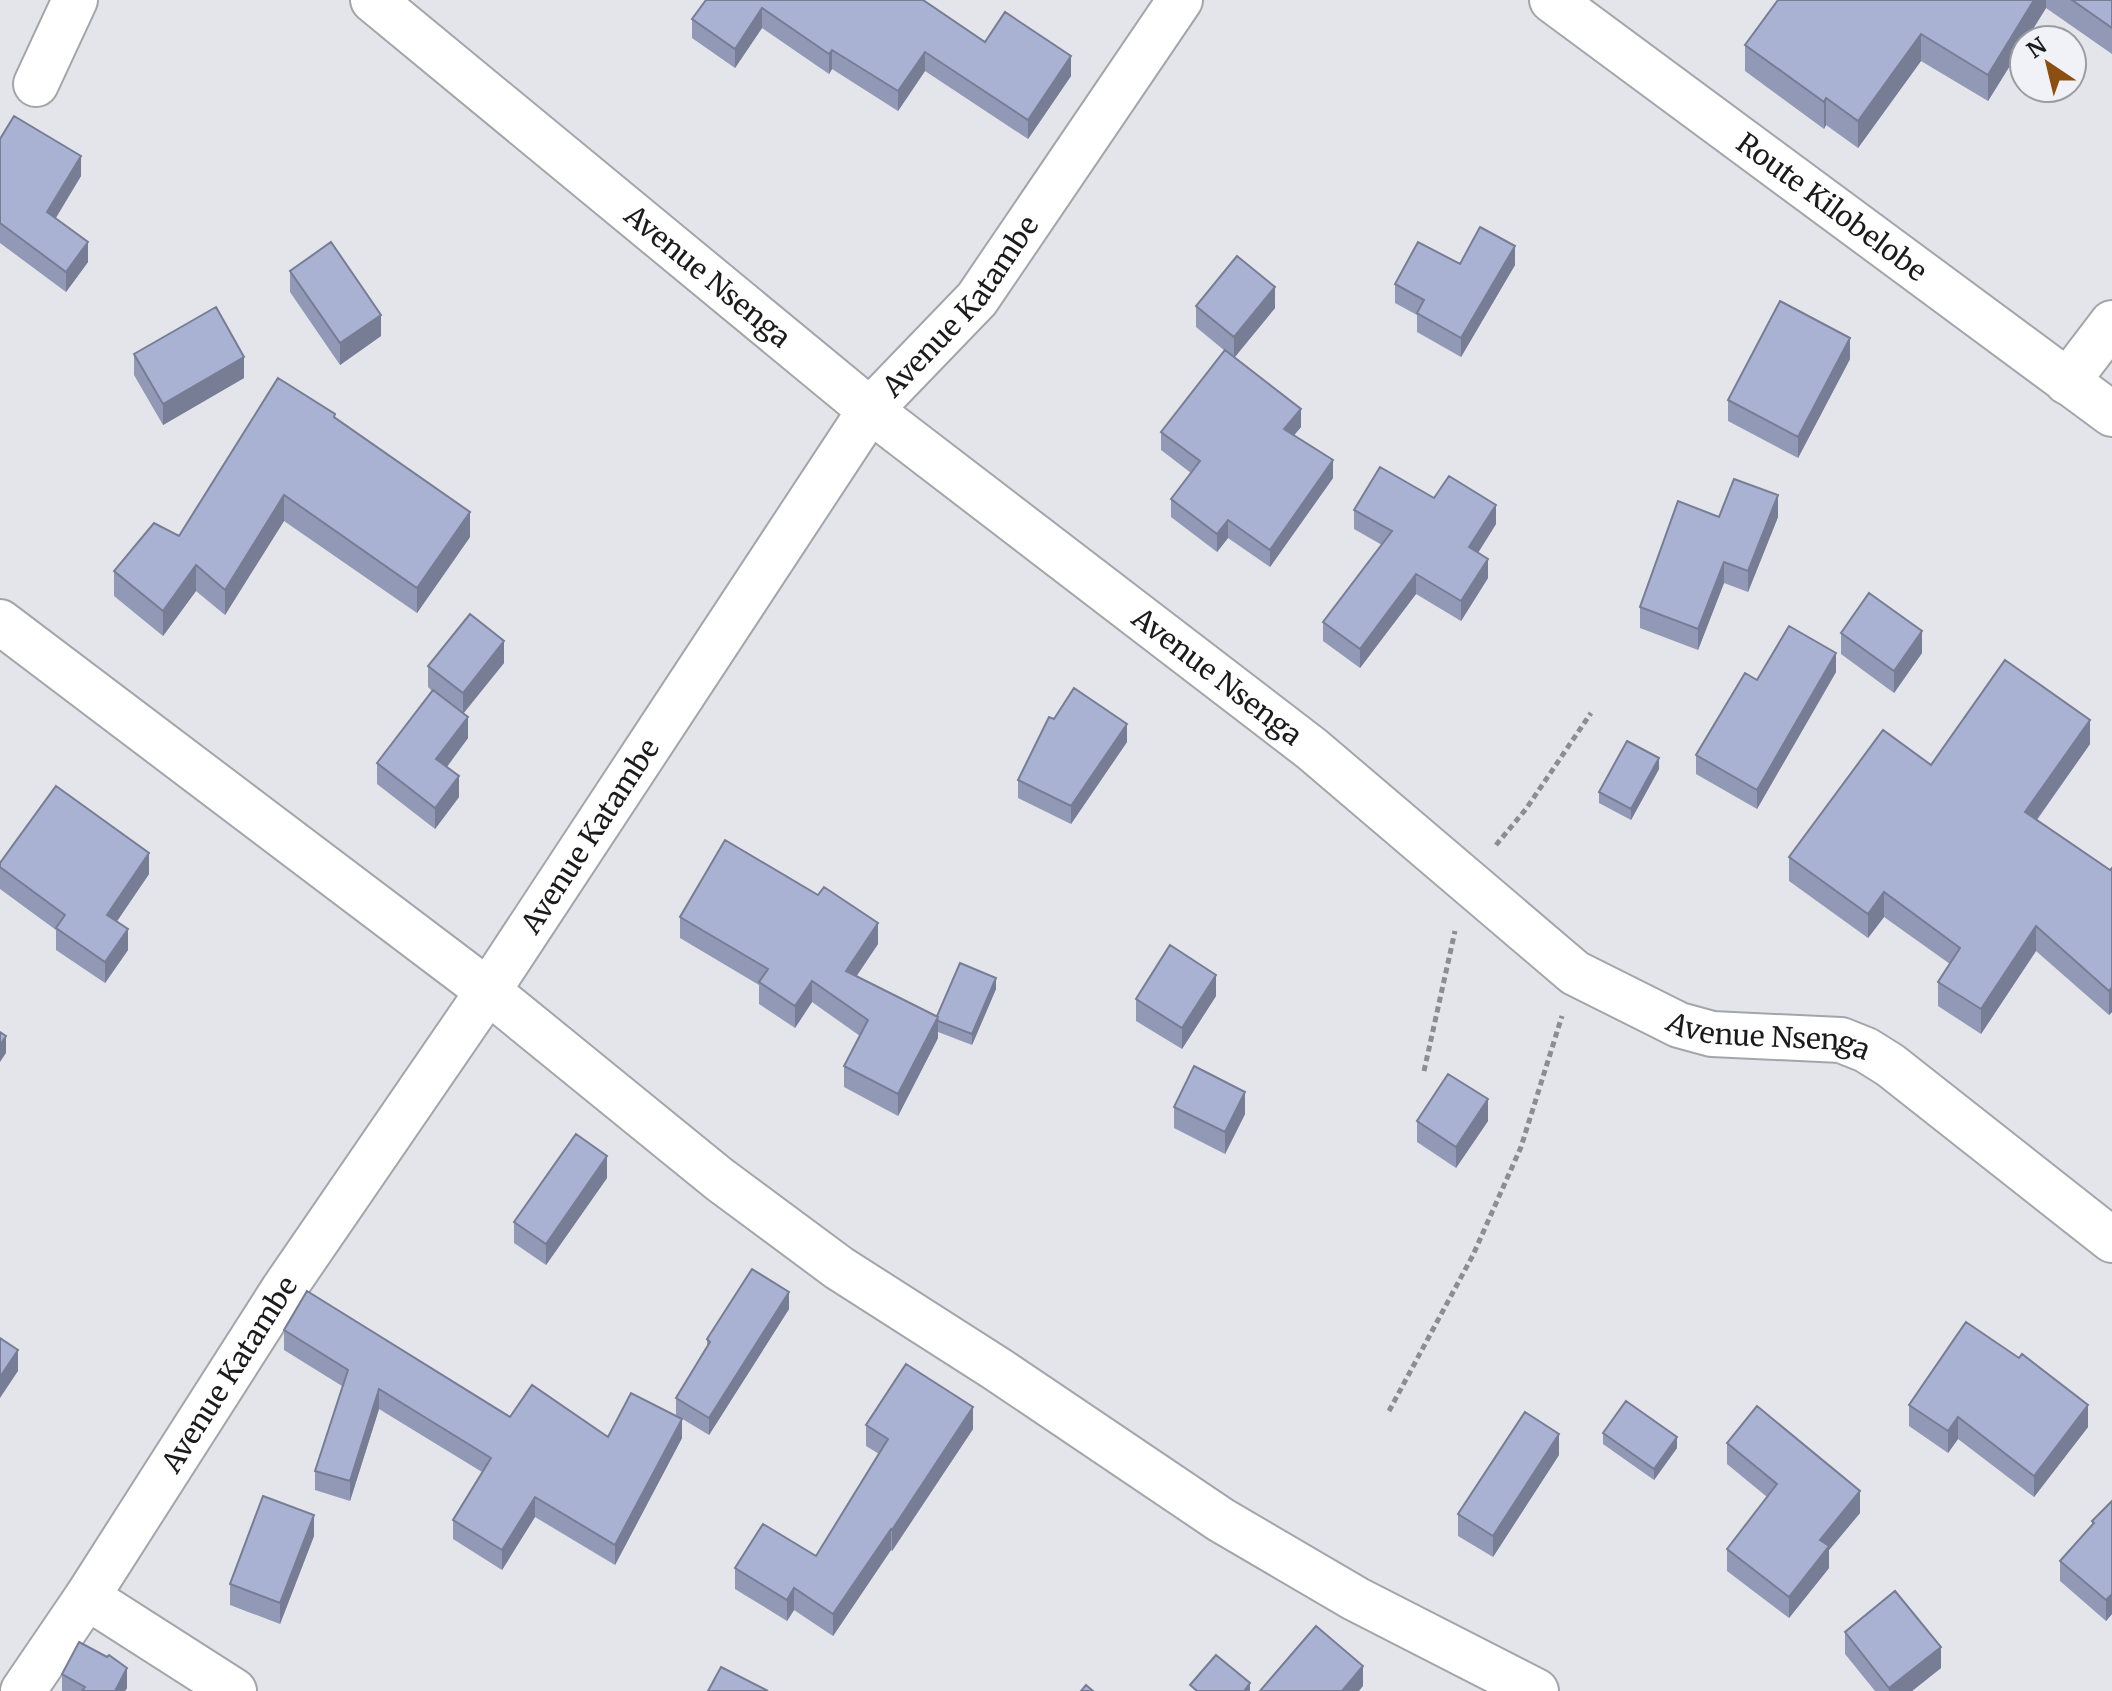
<svg xmlns="http://www.w3.org/2000/svg" width="2112" height="1691" viewBox="0 0 2112 1691" font-family="Merriweather,serif">
<style>
.lines{fill:none;stroke-linecap:round;stroke-linejoin:round}
.minor-casing{stroke:#a4a5ab;stroke-width:48}
.path{stroke:#8c8d92;stroke-width:5;stroke-dasharray:6 4;stroke-linecap:butt}
.minor{stroke:#fff;stroke-width:44}
.wall{fill:#9299b6}
.shaded-wall{fill:#777d94}
.building{fill:#aab2d4;stroke:#777d94;stroke-width:2}
.labels{text-anchor:middle;dominant-baseline:central;stroke-width:6;stroke-linejoin:round;paint-order:stroke}
.street-label{font-size:28px;fill:#1b1b1d;stroke:#f0f2f8}
</style>
<rect width="100%" height="100%" fill="#e3e5eb"/>
<g class="lines">
<defs>
<g id="minor">
<path id="s1" d="M 373,0 L 870,410 L 1312,749 L 1575,973 L 1679,1025 L 1712,1034 L 1841,1040 L 1866,1050 L 1890,1065 L 2112,1240"/>
<path id="s2" d="M 1552,0 L 2112,414"/>
<path d="M 36,84 L 75,0"/>
<path d="M 2067,382 L 2112,323"/>
<path d="M 0,622 L 488,991 L 719,1179 L 839,1268 L 997,1369 L 1221,1520 L 1356,1599 L 1536,1691"/>
<path d="M 87,1597 L 234,1691"/>
<path id="s3" d="M 23,1691 L 87,1597 L 283,1290 L 488,991 L 870,410 L 977,299 L 1180,0"/>
</g>
</defs>
<use href="#minor" class="minor-casing"/>
<path class="path" d="M 1496,845 L 1526,809 L 1591,713
M 1424,1071 L 1455,931
M 1389,1411 L 1473,1255 L 1521,1147 L 1562,1016"/>
<use href="#minor" class="minor"/>
</g>
<path class="wall" d="M 706,0 L 985,42 L 1071,76 L 1028,139 L 925,71 L 898,111 L 832,69 L 829,74 L 762,28 L 735,68 L 692,38 L 692,19 Z
M 1778,0 L 2112,0 L 2112,54 L 2046,8 L 2026,40 L 2024,40 L 2024,43 L 1988,101 L 1921,61 L 1858,148 L 1826,125 L 1824,129 L 1745,71 L 1745,45 Z
M 0,139 L 81,176 L 56,218 L 88,262 L 66,292 L 0,243 Z
M 1460,264 L 1515,265 L 1461,357 L 1417,332 L 1417,315 L 1395,303 L 1395,284 Z
M 290,271 L 381,336 L 340,365 L 290,292 Z
M 1196,306 L 1275,308 L 1234,358 L 1301,427 L 1294,435 L 1333,478 L 1270,567 L 1228,538 L 1217,552 L 1171,517 L 1171,499 L 1191,473 L 1161,450 L 1161,432 L 1225,351 L 1196,327 Z
M 134,354 L 244,378 L 163,425 L 134,375 Z
M 1850,359 L 1798,458 L 1728,421 L 1728,400 Z
M 335,418 L 470,537 L 417,613 L 284,521 L 225,615 L 196,591 L 163,636 L 114,596 L 114,571 L 179,536 Z
M 1434,498 L 1496,524 L 1478,553 L 1488,578 L 1461,621 L 1416,594 L 1360,668 L 1323,641 L 1323,622 L 1382,545 L 1354,529 L 1354,510 Z
M 1719,517 L 1778,517 L 1748,592 L 1724,583 L 1698,650 L 1640,628 L 1640,607 Z
M 1841,633 L 1922,653 L 1894,693 L 1841,654 Z
M 504,663 L 463,713 L 468,738 L 447,767 L 459,797 L 435,829 L 377,784 L 377,763 L 432,691 L 428,687 L 428,666 Z
M 1836,672 L 1757,809 L 1696,774 L 1696,755 L 1757,680 Z
M 1127,742 L 1071,824 L 1018,798 L 1018,780 Z
M 2090,744 L 2037,820 L 2110,870 L 2112,868 L 2112,1012 L 2109,1015 L 2036,951 L 1981,1034 L 1938,1006 L 1938,982 L 1950,964 L 1884,917 L 1868,938 L 1789,881 L 1789,857 L 1931,765 Z
M 1659,769 L 1631,820 L 1599,803 L 1599,792 Z
M 0,863 L 149,874 L 117,921 L 128,950 L 105,983 L 56,950 L 56,930 L 0,889 Z
M 680,917 L 878,944 L 856,976 L 937,1016 L 996,989 L 972,1045 L 938,1032 L 938,1038 L 898,1116 L 844,1087 L 844,1066 L 860,1036 L 812,1002 L 795,1028 L 759,1004 L 759,985 L 680,938 Z
M 1216,996 L 1182,1049 L 1136,1021 L 1136,999 Z
M 1174,1107 L 1245,1114 L 1225,1154 L 1174,1128 Z
M 1417,1121 L 1488,1121 L 1456,1168 L 1417,1142 Z
M 607,1178 L 546,1265 L 514,1243 L 514,1222 Z
M 789,1309 L 709,1435 L 676,1415 L 676,1398 L 707,1347 L 707,1339 Z
M 284,1330 L 510,1417 L 608,1437 L 682,1438 L 615,1565 L 535,1517 L 502,1570 L 453,1539 L 453,1520 L 482,1472 L 379,1409 L 350,1501 L 315,1490 L 315,1471 L 342,1386 L 284,1350 Z
M 1909,1405 L 2088,1427 L 2034,1497 L 1958,1439 L 1948,1453 L 1909,1426 Z
M 866,1425 L 973,1429 L 892,1551 L 891,1550 L 833,1636 L 794,1610 L 787,1621 L 735,1589 L 735,1568 L 816,1556 L 879,1454 L 866,1446 Z
M 1603,1433 L 1677,1448 L 1654,1480 L 1603,1444 Z
M 1727,1443 L 1860,1513 L 1829,1550 L 1829,1568 L 1789,1618 L 1727,1571 L 1727,1549 L 1767,1497 L 1727,1464 Z
M 1559,1455 L 1493,1557 L 1458,1536 L 1458,1514 Z
M 2112,1501 L 2112,1614 L 2106,1621 L 2060,1581 L 2060,1561 L 2092,1526 L 2092,1521 Z
M 314,1536 L 280,1624 L 230,1605 L 230,1584 Z
M 1845,1632 L 1941,1668 L 1912,1691 L 1875,1691 L 1845,1654 Z
M 62,1674 L 127,1688 L 125,1691 L 62,1691 Z"/>
<path class="shaded-wall" d="M 2034,0 L 2046,0 L 2046,8 L 2026,40 L 2024,40 L 2024,43 L 1988,101 L 1988,75 Z
M 762,8 L 762,28 L 735,68 L 735,49 Z
M 1921,34 L 1921,61 L 1858,148 L 1858,121 Z
M 832,50 L 832,69 L 829,74 L 829,54 Z
M 925,52 L 925,71 L 898,111 L 898,91 Z
M 1071,56 L 1071,76 L 1028,139 L 1028,120 Z
M 1826,98 L 1826,125 L 1824,129 L 1824,102 Z
M 81,156 L 81,176 L 47,232 L 47,212 Z
M 88,242 L 88,262 L 66,292 L 66,272 Z
M 1515,246 L 1515,265 L 1461,357 L 1461,338 Z
M 1275,287 L 1275,308 L 1234,358 L 1234,337 Z
M 381,315 L 381,336 L 340,365 L 340,343 Z
M 1850,338 L 1850,359 L 1798,458 L 1798,437 Z
M 244,357 L 244,378 L 163,425 L 163,404 Z
M 1301,409 L 1301,427 L 1284,447 L 1284,429 Z
M 1333,460 L 1333,478 L 1270,567 L 1270,550 Z
M 284,495 L 284,521 L 225,615 L 225,590 Z
M 1778,495 L 1778,517 L 1748,592 L 1748,571 Z
M 1496,505 L 1496,524 L 1469,567 L 1469,547 Z
M 470,512 L 470,537 L 417,613 L 417,588 Z
M 1228,520 L 1228,538 L 1217,552 L 1217,534 Z
M 1488,559 L 1488,578 L 1461,621 L 1461,601 Z
M 1724,562 L 1724,583 L 1698,650 L 1698,629 Z
M 196,565 L 196,591 L 163,636 L 163,611 Z
M 1416,574 L 1416,594 L 1360,668 L 1360,649 Z
M 1922,631 L 1922,653 L 1894,693 L 1894,671 Z
M 504,641 L 504,663 L 463,714 L 463,693 Z
M 1836,653 L 1836,672 L 1757,809 L 1757,790 Z
M 468,717 L 468,738 L 436,781 L 436,759 Z
M 2090,720 L 2090,744 L 2025,836 L 2025,812 Z
M 1127,724 L 1127,742 L 1071,824 L 1071,806 Z
M 1659,758 L 1659,769 L 1631,820 L 1631,809 Z
M 459,776 L 459,797 L 435,829 L 435,808 Z
M 149,853 L 149,874 L 107,936 L 107,915 Z
M 1884,892 L 1884,917 L 1868,938 L 1868,914 Z
M 878,923 L 878,944 L 846,992 L 846,971 Z
M 2036,926 L 2036,951 L 1981,1034 L 1981,1009 Z
M 128,929 L 128,950 L 105,983 L 105,962 Z
M 1216,975 L 1216,996 L 1182,1049 L 1182,1028 Z
M 996,978 L 996,989 L 972,1045 L 972,1034 Z
M 812,981 L 812,1002 L 795,1028 L 795,1006 Z
M 2112,987 L 2112,1012 L 2109,1015 L 2109,991 Z
M 938,1017 L 938,1038 L 898,1116 L 898,1094 Z
M 6,1036 L 6,1053 L 0,1062 L 0,1045 Z
M 1245,1092 L 1245,1114 L 1225,1154 L 1225,1132 Z
M 1488,1099 L 1488,1121 L 1456,1168 L 1456,1147 Z
M 607,1156 L 607,1178 L 546,1265 L 546,1244 Z
M 789,1292 L 789,1309 L 709,1435 L 709,1418 Z
M 18,1350 L 18,1371 L 0,1398 L 0,1377 Z
M 379,1389 L 379,1409 L 350,1501 L 350,1481 Z
M 2088,1405 L 2088,1427 L 2034,1497 L 2034,1476 Z
M 973,1407 L 973,1429 L 892,1551 L 892,1530 Z
M 1958,1417 L 1958,1439 L 1948,1453 L 1948,1431 Z
M 682,1419 L 682,1438 L 615,1565 L 615,1545 Z
M 1559,1434 L 1559,1455 L 1493,1557 L 1493,1536 Z
M 1677,1437 L 1677,1448 L 1654,1480 L 1654,1469 Z
M 1860,1491 L 1860,1513 L 1829,1550 L 1829,1568 L 1789,1618 L 1789,1597 L 1820,1540 Z
M 535,1497 L 535,1517 L 502,1570 L 502,1550 Z
M 314,1515 L 314,1536 L 280,1624 L 280,1603 Z
M 891,1529 L 891,1550 L 833,1636 L 833,1614 Z
M 794,1588 L 794,1610 L 787,1621 L 787,1600 Z
M 2112,1594 L 2112,1614 L 2106,1621 L 2106,1600 Z
M 1941,1647 L 1941,1668 L 1912,1691 L 1889,1691 L 1889,1688 Z
M 1363,1666 L 1363,1686 L 1359,1691 L 1342,1691 Z
M 127,1668 L 127,1688 L 125,1691 L 115,1691 Z
M 1250,1683 L 1250,1691 L 1244,1691 Z"/>
<path class="building" d="M 706,0 L 923,0 L 985,42 L 1005,12 L 1071,56 L 1028,120 L 925,52 L 898,91 L 832,50 L 829,54 L 762,8 L 735,49 L 692,19 Z
M 1778,0 L 2034,0 L 1988,75 L 1921,34 L 1858,121 L 1826,98 L 1824,102 L 1745,45 Z
M 2072,0 L 2112,0 L 2112,28 Z
M 14,116 L 81,156 L 47,212 L 88,242 L 66,272 L 0,223 L 0,139 Z
M 1480,227 L 1515,246 L 1461,338 L 1417,313 L 1424,300 L 1395,284 L 1418,242 L 1460,264 Z
M 331,242 L 381,315 L 340,343 L 290,271 Z
M 1237,256 L 1275,287 L 1234,337 L 1196,306 Z
M 1780,301 L 1850,338 L 1798,437 L 1728,400 Z
M 216,307 L 244,357 L 163,404 L 134,354 Z
M 1225,350 L 1301,409 L 1284,429 L 1333,460 L 1270,550 L 1228,520 L 1217,534 L 1171,499 L 1200,461 L 1161,432 Z
M 278,378 L 335,414 L 334,417 L 470,512 L 417,588 L 284,495 L 225,590 L 196,565 L 163,611 L 114,571 L 154,523 L 179,536 Z
M 1380,467 L 1434,498 L 1449,476 L 1496,505 L 1469,547 L 1488,559 L 1461,601 L 1416,574 L 1360,649 L 1323,622 L 1392,531 L 1354,510 Z
M 1734,479 L 1778,495 L 1748,571 L 1724,562 L 1698,629 L 1640,607 L 1678,501 L 1719,517 Z
M 1869,593 L 1922,631 L 1894,671 L 1841,633 Z
M 470,614 L 504,641 L 463,693 L 428,666 Z
M 1789,626 L 1836,653 L 1757,790 L 1696,755 L 1745,673 L 1757,680 Z
M 2005,660 L 2090,720 L 2025,812 L 2110,870 L 2112,868 L 2112,987 L 2109,991 L 2036,926 L 1981,1009 L 1938,982 L 1960,948 L 1884,892 L 1868,914 L 1789,857 L 1883,730 L 1931,765 Z
M 1074,688 L 1127,724 L 1071,806 L 1018,780 L 1049,717 L 1054,719 Z
M 433,690 L 468,717 L 436,759 L 459,776 L 435,808 L 377,763 Z
M 1627,741 L 1659,758 L 1631,809 L 1599,792 Z
M 56,786 L 149,853 L 107,915 L 128,929 L 105,962 L 56,928 L 65,915 L 0,867 L 0,863 Z
M 725,840 L 818,895 L 824,887 L 878,923 L 846,971 L 938,1017 L 898,1094 L 844,1066 L 868,1020 L 812,981 L 795,1006 L 759,982 L 768,969 L 680,917 Z
M 1170,945 L 1216,975 L 1182,1028 L 1136,999 Z
M 960,963 L 996,978 L 972,1034 L 938,1021 L 937,1016 Z
M 0,1032 L 6,1036 L 0,1045 Z
M 1194,1066 L 1245,1092 L 1225,1132 L 1174,1107 Z
M 1448,1074 L 1488,1099 L 1456,1147 L 1417,1121 Z
M 576,1134 L 607,1156 L 546,1244 L 514,1222 Z
M 752,1269 L 789,1292 L 709,1418 L 676,1398 L 710,1342 L 707,1339 Z
M 307,1291 L 510,1417 L 532,1385 L 608,1437 L 631,1393 L 682,1419 L 615,1545 L 535,1497 L 502,1550 L 453,1520 L 491,1458 L 379,1389 L 350,1481 L 315,1471 L 348,1370 L 284,1330 Z
M 1966,1322 L 2019,1358 L 2022,1354 L 2088,1405 L 2034,1476 L 1958,1417 L 1948,1431 L 1909,1405 Z
M 0,1338 L 18,1350 L 0,1377 Z
M 906,1364 L 973,1407 L 892,1530 L 891,1529 L 833,1614 L 794,1588 L 787,1600 L 735,1568 L 763,1524 L 816,1556 L 888,1439 L 866,1425 Z
M 1626,1401 L 1677,1437 L 1654,1469 L 1603,1433 Z
M 1757,1406 L 1860,1491 L 1820,1540 L 1829,1546 L 1789,1597 L 1727,1549 L 1777,1484 L 1727,1443 Z
M 1525,1412 L 1559,1434 L 1493,1536 L 1458,1514 Z
M 263,1496 L 314,1515 L 280,1603 L 230,1584 Z
M 2112,1501 L 2112,1594 L 2106,1600 L 2060,1561 L 2094,1523 L 2092,1521 Z
M 1895,1591 L 1941,1647 L 1889,1688 L 1845,1632 Z
M 1316,1626 L 1363,1666 L 1342,1691 L 1260,1691 Z
M 79,1642 L 107,1657 L 109,1655 L 127,1668 L 115,1691 L 82,1691 L 85,1687 L 62,1674 Z
M 1216,1655 L 1250,1683 L 1244,1691 L 1197,1691 L 1190,1685 Z
M 721,1667 L 768,1691 L 708,1691 Z
M 1086,1685 L 1093,1691 L 1081,1691 Z"/>
<g class="labels">
<g class="street-label">
<text stroke="none"><textPath href="#s2" startOffset="348">Route Kilobelobe</textPath></text>
<text stroke="none"><textPath href="#s1" startOffset="434">Avenue Nsenga</textPath></text>
<text stroke="none"><textPath href="#s3" startOffset="1674">Avenue Katambe</textPath></text>
<text stroke="none"><textPath href="#s1" startOffset="1082">Avenue Nsenga</textPath></text>
<text stroke="none"><textPath href="#s3" startOffset="1026">Avenue Katambe</textPath></text>
<text stroke="none"><textPath href="#s1" startOffset="1754">Avenue Nsenga</textPath></text>
<text stroke="none"><textPath href="#s3" startOffset="378">Avenue Katambe</textPath></text>
</g>
</g>
<g transform="translate(2048 64) rotate(325)"><circle r="38" fill="#f0f2f8" stroke="#9b9ca0" stroke-width="2"/>
<path d="M0-6L14 30L0 20L-14 30Z" fill="#8c4f0f"/>
<text y="-12" font-size="22" font-weight="bold" text-anchor="middle" fill="#1b1b1d">N</text>
</g>
</svg>
